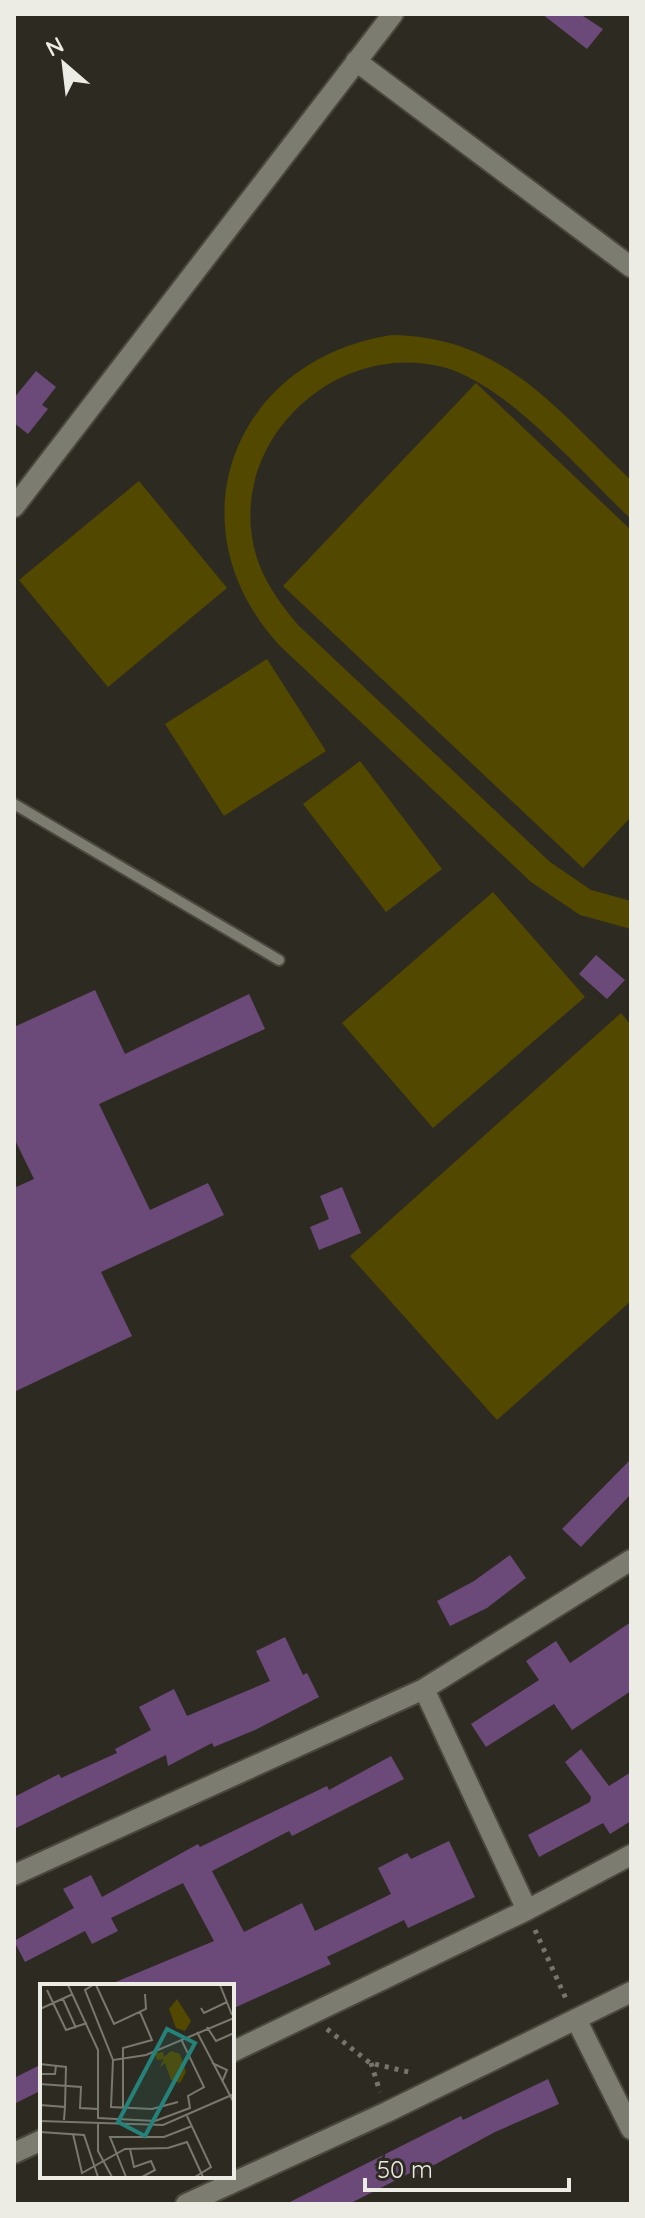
<svg xmlns="http://www.w3.org/2000/svg" width="645" height="2218" viewBox="0 0 645 2218" font-family="Quicksand,sans-serif">
<style>
.green{fill:#524800}
.building{fill:#6b4978}
.lines{fill:none;stroke-linecap:round;stroke-linejoin:round}
.lane-casing{stroke:#49473e;stroke-width:14}
.street-casing{stroke:#49473e;stroke-width:24}
.path{stroke:#76756c;stroke-width:5;stroke-dasharray:4 6;stroke-linecap:butt}
.lane{stroke:#7d7c70;stroke-width:10}
.street{stroke:#7d7c70;stroke-width:20}
.inset-road{fill:none;stroke:#79786f;stroke-width:2}
.view{fill:#25827a;fill-opacity:0.15;stroke:#25827a;stroke-width:4}
.inset-edge{fill:none;stroke:#ecebe4;stroke-width:4}
</style>
<rect width="100%" height="100%" fill="#2d2b21"/>
<path class="green" d="M 392,335 C 505,337 555,409 631,480 L 631,519 C 582,473 507,384 443,367 C 330,338 218,451 259,564 C 268,587 282,606 298,625 L 550,862 L 591,890 L 631,901 L 631,929 L 580,915 L 531,882 L 279,645 C 170,525 233,359 392,335 Z
M 476,383 L 631,530 L 631,817 L 583,868 L 283,586 Z
M 139,481 L 227,588 L 108,687 L 19,580 Z
M 267,659 L 326,751 L 224,816 L 165,724 Z
M 360,761 L 442,869 L 386,912 L 303,804 Z
M 493,892 L 585,997 L 433,1128 L 342,1023 Z
M 621,1013 L 631,1025 L 631,1301 L 497,1420 L 350,1256 Z"/>
<path class="building" d="M 542,14 L 580,14 L 603,29 L 587,49 Z
M 36,371 L 56,387 L 42,405 L 48,409 L 28,434 L 14,423 L 14,398 Z
M 596,955 L 625,980 L 607,999 L 579,974 Z
M 95,990 L 125,1054 L 249,994 L 265,1029 L 99,1104 L 150,1210 L 208,1183 L 224,1215 L 101,1272 L 132,1336 L 14,1392 L 14,1188 L 34,1179 L 14,1138 L 14,1027 Z
M 342,1187 L 361,1233 L 319,1250 L 310,1227 L 329,1219 L 320,1196 Z
M 631,1459 L 631,1494 L 581,1547 L 562,1529 Z
M 510,1555 L 526,1578 L 487,1608 L 450,1626 L 437,1601 L 474,1581 Z
M 631,1622 L 631,1691 L 572,1730 L 554,1704 L 486,1747 L 471,1724 L 539,1680 L 526,1661 L 556,1641 L 570,1663 Z
M 285,1637 L 303,1675 L 307,1673 L 319,1697 L 257,1729 L 214,1747 L 212,1743 L 168,1766 L 166,1755 L 14,1829 L 14,1797 L 59,1774 L 61,1778 L 117,1753 L 115,1749 L 151,1730 L 139,1707 L 174,1689 L 187,1716 L 270,1681 L 256,1651 Z
M 581,1749 L 609,1786 L 631,1772 L 631,1821 L 610,1834 L 603,1823 L 539,1857 L 528,1835 L 590,1802 L 591,1797 L 565,1762 Z
M 391,1756 L 404,1779 L 292,1836 L 289,1831 L 212,1871 L 244,1932 L 302,1903 L 315,1931 L 391,1894 L 378,1868 L 407,1853 L 411,1859 L 449,1841 L 475,1897 L 408,1928 L 404,1920 L 327,1957 L 331,1964 L 232,2009 L 232,1986 L 106,1986 L 214,1941 L 183,1883 L 111,1918 L 118,1931 L 92,1944 L 85,1931 L 25,1962 L 14,1941 L 74,1908 L 63,1889 L 91,1875 L 102,1897 L 198,1844 L 200,1847 L 327,1786 L 329,1790 Z
M 42,2064 L 42,2090 L 14,2104 L 14,2078 Z
M 548,2079 L 559,2104 L 495,2132 L 412,2177 L 410,2173 L 349,2204 L 286,2204 L 461,2116 L 463,2120 Z"/>
<g class="lines">
<defs>
<path id="lane" d="M 14,804 L 279,960"/>
<path id="street" d="M 356,61 L 631,267
M 14,507 L 393,14
M 424,1689 L 527,1910
M 14,1875 L 424,1689 L 631,1560
M 576,2019 L 631,2129
M 232,2052 L 527,1910 L 631,1855
M 14,2153 L 42,2140
M 186,2204 L 387,2112 L 631,1992"/>
</defs>
<use href="#lane" class="lane-casing"/>
<use href="#street" class="street-casing"/>
<path class="path" d="M 535,1930 L 567,2001
M 327,2029 L 370,2063 L 413,2073
M 371,2063 L 380,2092"/>
<use href="#lane" class="lane"/>
<use href="#street" class="street"/>
</g>
<g transform="translate(40 1984)">
<rect width="194" height="194" fill="#2d2b21"/>
<path d="M 137,15 L 151,37 L 145,47 L 136,44 L 129,25 ZM 131,67 L 140,70 L 146,88 L 140,99 L 131,96 L 125,79 L 119,84 L 124,75 L 117,76 L 115,69 L 123,68 L 124,73 Z" fill="#524800"/>
<path class="inset-road" d="M 28,1 L 58,66 L 58,135M 53,1 L 45,6 L 73,76M 56,1 L 74,40 L 106,25 L 105,10M 180,1 L 192,31M 7,6 L 26,46 L 47,39M 23,15 L 36,44M 161,24 L 164,29 L 187,18M 0,25 L 33,10M 167,43 L 176,57 L 194,49M 157,48 L 194,119M 172,79 L 187,86 L 182,98M 0,80 L 26,83 L 25,123M 0,90 L 15,90 L 16,81M 0,100 L 41,103 L 40,124 L 58,125M 138,118 L 112,125 L 71,123 L 73,76 L 106,71 L 194,34M 0,121 L 25,123 L 24,136M 83,124 L 83,64 L 112,56 L 100,28M 147,132 L 171,183 L 155,193M 58,134 L 115,137 L 150,124 L 148,112 L 164,103 L 141,55M 0,137 L 123,141 L 194,110M 58,138 L 58,167 L 72,193M 0,148 L 44,151 L 58,193M 33,150 L 42,189 L 85,165 L 128,164 L 147,158 L 163,193M 90,165 L 94,183 L 111,177 L 115,186 L 102,193M 86,193 L 70,153 L 124,153 L 152,142"/>
<path class="view" d="M 127,45 L 155,59 L 105,152 L 78,138 Z"/>
<rect width="194" height="194" class="inset-edge"/>
</g>
<rect width="645" height="2218" fill="none" stroke="#ecebe4" stroke-width="32"/>
<g transform="translate(64 64) rotate(332)" stroke="#2d2b21" stroke-width="6" paint-order="stroke">
<path d="M0-6L14 30L0 20L-14 30Z" fill="#ecebe4"/>
<text y="-12" font-size="22" font-weight="bold" text-anchor="middle" fill="#ecebe4">N</text>
</g>
<path d="M365 2178v12h204v-12" fill="none" stroke="#ecebe4" stroke-width="4"/>
<text x="377" y="2178" font-size="24" fill="#ecebe4" stroke="#2d2b21" stroke-width="6" paint-order="stroke">50 m</text>
</svg>
